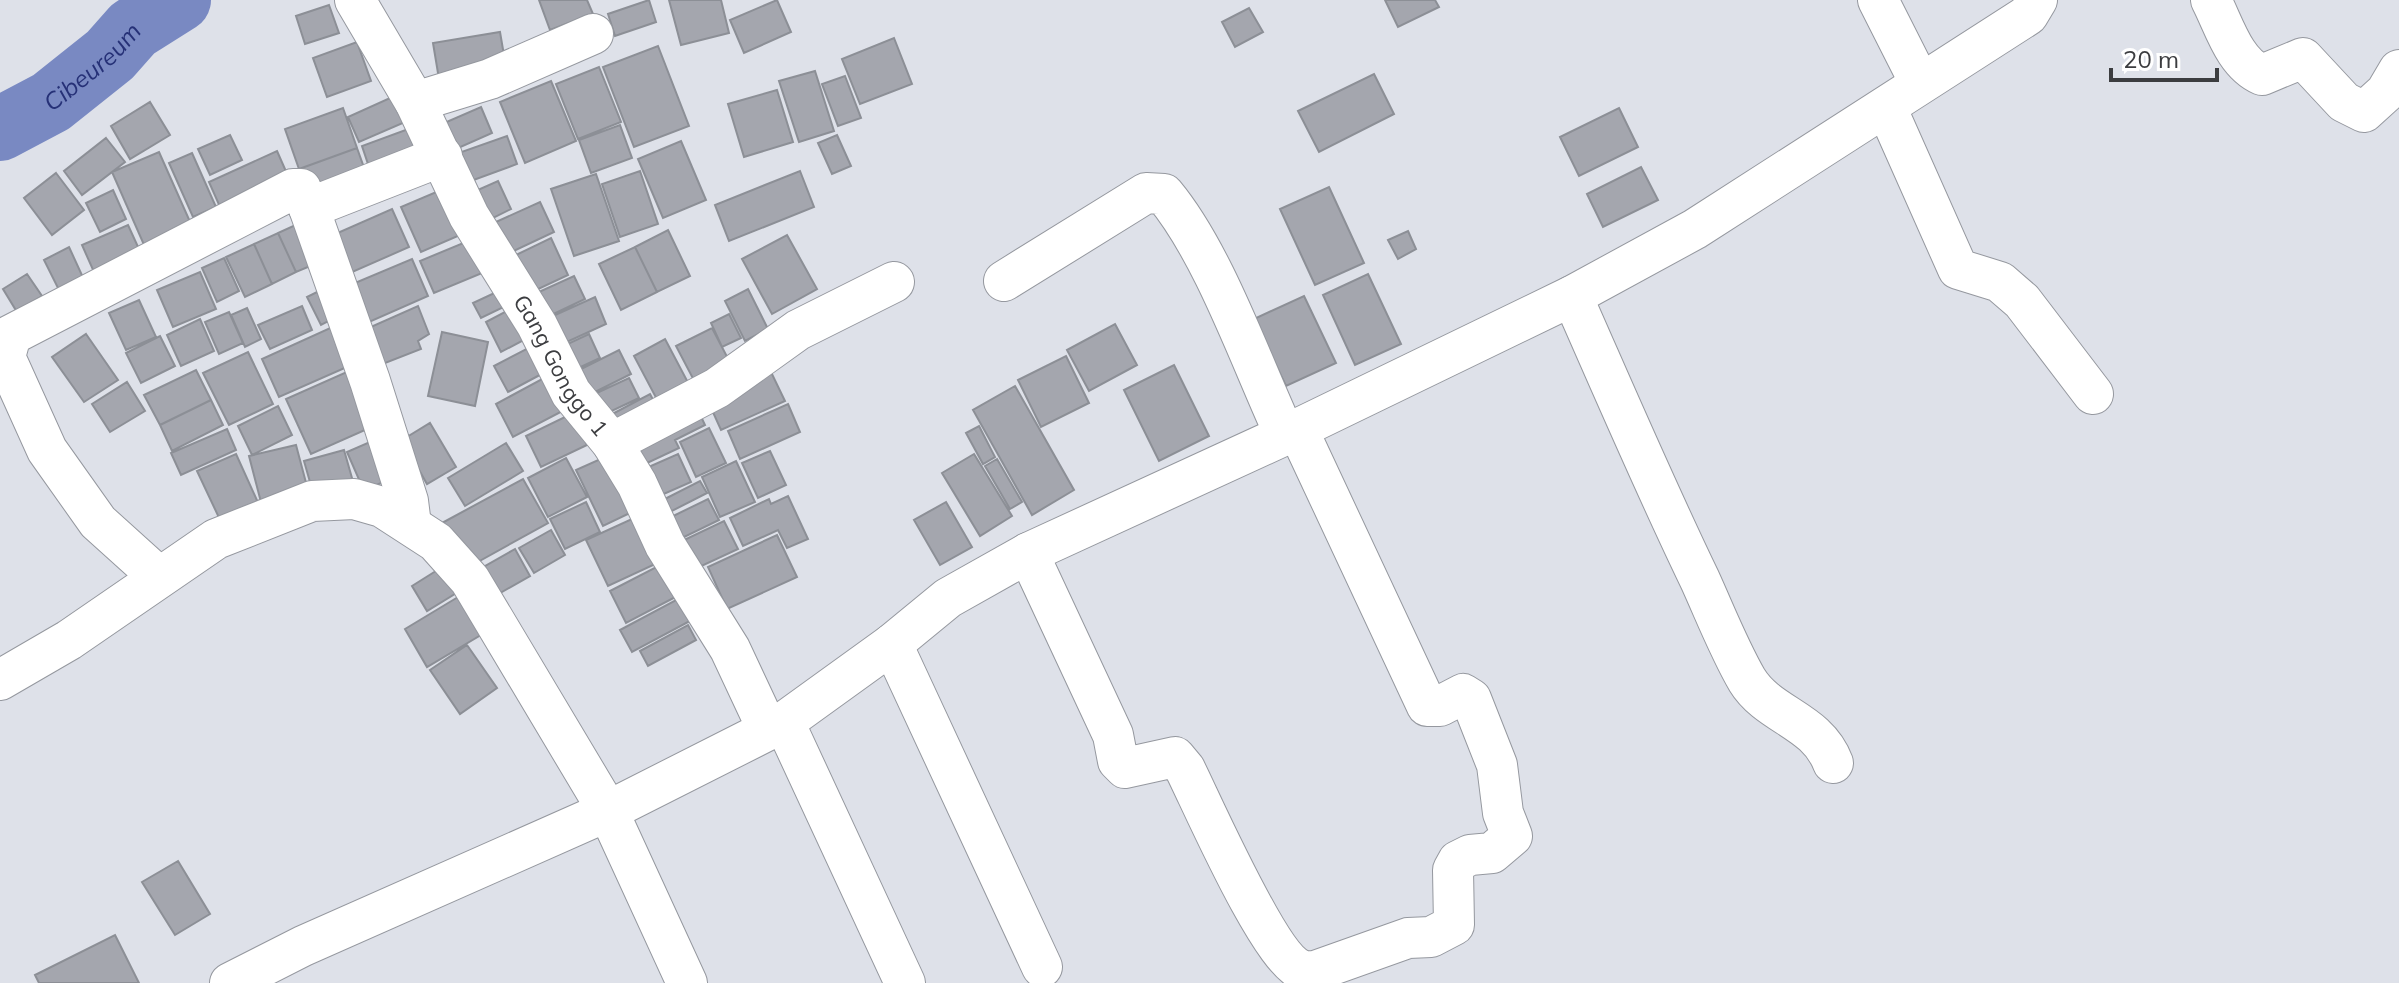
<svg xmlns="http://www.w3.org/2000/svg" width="2399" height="983" viewBox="0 0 2399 983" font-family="Mulish,sans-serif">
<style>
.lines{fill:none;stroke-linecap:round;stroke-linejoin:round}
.river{stroke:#7989c2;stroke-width:64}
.building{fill:#a4a6ae;stroke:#8c8f96;stroke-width:2}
.minor-casing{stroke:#95989f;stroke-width:42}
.minor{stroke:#fff;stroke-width:40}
.labels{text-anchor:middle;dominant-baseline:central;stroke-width:6;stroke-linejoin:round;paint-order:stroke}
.street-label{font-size:22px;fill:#3c3d40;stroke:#fff}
.water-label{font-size:24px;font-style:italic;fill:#263177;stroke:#fff}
</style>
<rect width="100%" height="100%" fill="#dee1e9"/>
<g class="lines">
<path class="river" id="s1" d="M 0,129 L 51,102 L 110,55 L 133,29 L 179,0"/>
</g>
<path class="building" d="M 539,0 L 587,0 L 593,14 L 550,30 Z
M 649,0 L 656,22 L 615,36 L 608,14 Z
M 669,0 L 721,0 L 729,33 L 681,45 Z
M 777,0 L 791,32 L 744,53 L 730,20 Z
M 1385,0 L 1435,0 L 1439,7 L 1398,27 Z
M 329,5 L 339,33 L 305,44 L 296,16 Z
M 1249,8 L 1263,32 L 1235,47 L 1222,22 Z
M 500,32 L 506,67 L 439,79 L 433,43 Z
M 894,38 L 912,84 L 860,104 L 842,59 Z
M 357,42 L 371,81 L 327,97 L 313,58 Z
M 658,46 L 689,126 L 634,147 L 603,67 Z
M 599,67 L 621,122 L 578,139 L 556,84 Z
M 815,71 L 834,131 L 799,142 L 779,81 Z
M 1374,74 L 1394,114 L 1319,152 L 1298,111 Z
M 845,76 L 861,118 L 838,126 L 822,84 Z
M 551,81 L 576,141 L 525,163 L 500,102 Z
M 777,90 L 793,142 L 744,157 L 728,104 Z
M 401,93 L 412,119 L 359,142 L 348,117 Z
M 150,102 L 170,135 L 130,159 L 111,126 Z
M 481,107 L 492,133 L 447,153 L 435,127 Z
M 343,108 L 357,148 L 299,169 L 285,129 Z
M 1619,108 L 1638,147 L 1579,176 L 1560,137 Z
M 620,125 L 632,158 L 591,173 L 579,140 Z
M 411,128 L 421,155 L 371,173 L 362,146 Z
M 230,135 L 242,160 L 210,175 L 198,149 Z
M 837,135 L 851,166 L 832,174 L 818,143 Z
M 507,136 L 517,164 L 460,185 L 450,156 Z
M 106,138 L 125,162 L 82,195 L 64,171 Z
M 681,141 L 706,200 L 663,218 L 638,159 Z
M 357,148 L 367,176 L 309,197 L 299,169 Z
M 277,151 L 292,185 L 224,216 L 209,182 Z
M 159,152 L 195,233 L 148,254 L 112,172 Z
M 192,153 L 216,207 L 193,217 L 169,163 Z
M 1641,167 L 1658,200 L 1603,227 L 1587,194 Z
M 640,171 L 658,224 L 620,237 L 602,184 Z
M 800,171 L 814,207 L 729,241 L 715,205 Z
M 56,173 L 84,210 L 52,235 L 24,198 Z
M 596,174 L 619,241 L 574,256 L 551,189 Z
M 498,181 L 511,209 L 485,222 L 471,193 Z
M 448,187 L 467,232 L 421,252 L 401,207 Z
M 1329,187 L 1364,263 L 1315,285 L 1280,209 Z
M 113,190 L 126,219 L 100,232 L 86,203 Z
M 540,202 L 554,232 L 501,257 L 487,226 Z
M 392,209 L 409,247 L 350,273 L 333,235 Z
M 302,222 L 320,262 L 296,272 L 278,233 Z
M 128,225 L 144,260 L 98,281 L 82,245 Z
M 668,230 L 690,276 L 657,292 L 635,247 Z
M 1408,231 L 1416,249 L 1398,259 L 1388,240 Z
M 278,233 L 296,272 L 272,284 L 254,244 Z
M 787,235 L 817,289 L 772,314 L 742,259 Z
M 551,238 L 568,275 L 532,292 L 514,256 Z
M 473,239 L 487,271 L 434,293 L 420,261 Z
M 254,244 L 272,284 L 245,297 L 226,257 Z
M 69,247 L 86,284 L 62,296 L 44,260 Z
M 635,247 L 657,292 L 621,310 L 599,264 Z
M 224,258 L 239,291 L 217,302 L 202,268 Z
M 412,259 L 428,296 L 360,326 L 343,288 Z
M 200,272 L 216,309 L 173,327 L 157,290 Z
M 27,274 L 42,296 L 17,312 L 3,289 Z
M 1368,274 L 1401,344 L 1355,365 L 1323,295 Z
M 574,276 L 585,299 L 541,320 L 530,296 Z
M 327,287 L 340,315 L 321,325 L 307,297 Z
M 505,288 L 512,303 L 481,318 L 473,303 Z
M 748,289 L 768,329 L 745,341 L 725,301 Z
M 1304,296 L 1336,363 L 1286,386 L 1254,319 Z
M 595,297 L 606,324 L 556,347 L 544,320 Z
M 139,300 L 156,337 L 126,350 L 109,313 Z
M 520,304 L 535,334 L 501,352 L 486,322 Z
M 302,306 L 312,330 L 270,349 L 258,325 Z
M 418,306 L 429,334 L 418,341 L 421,349 L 380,365 L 364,330 Z
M 247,308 L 261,339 L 245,347 L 231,315 Z
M 229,312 L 243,343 L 219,354 L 205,322 Z
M 729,314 L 741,338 L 722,347 L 711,323 Z
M 200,319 L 214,351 L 181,366 L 167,335 Z
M 339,324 L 356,363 L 279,397 L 262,359 Z
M 1115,324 L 1137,365 L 1089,391 L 1067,350 Z
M 712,328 L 735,372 L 699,390 L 676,346 Z
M 442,332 L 488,342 L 475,406 L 428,396 Z
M 86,334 L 118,380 L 84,402 L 52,357 Z
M 589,334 L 600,358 L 570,372 L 559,348 Z
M 160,336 L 175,366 L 141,383 L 126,353 Z
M 665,339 L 693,392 L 662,409 L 634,356 Z
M 538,343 L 551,369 L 508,392 L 494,366 Z
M 619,350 L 631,374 L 583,398 L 571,374 Z
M 248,352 L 273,404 L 229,425 L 203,373 Z
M 1066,356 L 1089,403 L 1041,427 L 1018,380 Z
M 1174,365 L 1209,436 L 1159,461 L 1124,390 Z
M 196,370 L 211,400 L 160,425 L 144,395 Z
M 770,370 L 785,401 L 721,430 L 707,399 Z
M 349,371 L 374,426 L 311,454 L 286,399 Z
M 555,372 L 572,406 L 513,437 L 496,404 Z
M 629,378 L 639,398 L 597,418 L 588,397 Z
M 127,382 L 145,411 L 110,432 L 92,404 Z
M 1015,386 L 1074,490 L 1032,515 L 973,410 Z
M 650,394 L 660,413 L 601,420 Z
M 211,400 L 223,425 L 172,451 L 160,425 Z
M 788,404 L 800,432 L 740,459 L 728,431 Z
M 278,406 L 292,435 L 252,455 L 238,426 Z
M 696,406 L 705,425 L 675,440 L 679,448 L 643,465 L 630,437 Z
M 573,413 L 587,445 L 541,467 L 526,436 Z
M 430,423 L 456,467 L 427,484 L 402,440 Z
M 979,426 L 995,457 L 983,464 L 966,433 Z
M 709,428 L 726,463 L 696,477 L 680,442 Z
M 227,429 L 236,450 L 181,475 L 171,453 Z
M 379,438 L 396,476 L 364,491 L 347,452 Z
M 506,443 L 523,471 L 465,506 L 448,478 Z
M 296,445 L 309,494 L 262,506 L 249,456 Z
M 344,450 L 354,485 L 314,496 L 304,461 Z
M 770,451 L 786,485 L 758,498 L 742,463 Z
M 236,454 L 260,507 L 222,524 L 197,471 Z
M 678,454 L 691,482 L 657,497 L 644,469 Z
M 974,454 L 1012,516 L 980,536 L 942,473 Z
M 605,457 L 632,512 L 603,526 L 576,470 Z
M 566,458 L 587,497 L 548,517 L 528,478 Z
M 997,459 L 1022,502 L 1010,509 L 985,466 Z
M 736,461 L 755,502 L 720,517 L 702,477 Z
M 523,479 L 548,523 L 467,568 L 442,523 Z
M 700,481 L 707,493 L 662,516 L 655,504 Z
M 788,496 L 808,539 L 787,548 L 778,530 L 743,546 L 730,518 L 769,499 L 771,504 Z
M 708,499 L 719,520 L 676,541 L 665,520 Z
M 586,502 L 600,532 L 565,549 L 550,519 Z
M 946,502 L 972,547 L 940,565 L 914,520 Z
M 645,513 L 666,559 L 608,586 L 586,540 Z
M 724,521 L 738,549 L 695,569 L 682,541 Z
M 551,530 L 565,555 L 534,573 L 519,548 Z
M 777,535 L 797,577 L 727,609 L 708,567 Z
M 515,549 L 530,576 L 488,600 L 473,573 Z
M 668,561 L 685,592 L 626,623 L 610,591 Z
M 447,564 L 463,589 L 427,611 L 412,586 Z
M 691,592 L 703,614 L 632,652 L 620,630 Z
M 463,594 L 486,632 L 427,667 L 405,629 Z
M 688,625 L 696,640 L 648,666 L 640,651 Z
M 467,645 L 497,688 L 460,714 L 430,670 Z
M 178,861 L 210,914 L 175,935 L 142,882 Z
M 115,935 L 139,983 L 39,983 L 35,975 Z"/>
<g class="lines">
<defs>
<g id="minor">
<path id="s2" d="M 355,0 L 415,102 L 469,216 L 537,325 L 571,393 L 612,443 L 637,484 L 665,545 L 730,649 L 767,728"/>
<path d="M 1878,0 L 1920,83"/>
<path d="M 2211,0 C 2224,25 2234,63 2262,75 L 2303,58 L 2344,102 L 2364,112 L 2386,92 L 2399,70"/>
<path d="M 415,102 L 490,79 L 593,34"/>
<path d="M 1886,107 L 1958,269 L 2000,282 L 2022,301 L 2093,394"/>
<path d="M 309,208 L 370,381 L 408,501 L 411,525"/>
<path d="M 1004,281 L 1146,193 L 1164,194 C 1214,254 1251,362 1285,435"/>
<path d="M 1572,296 C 1614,391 1655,487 1700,580 C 1715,613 1729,649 1747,680 C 1769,716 1817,720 1833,763"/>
<path d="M 612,443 L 717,388 L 798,330 L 894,282"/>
<path d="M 1028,553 L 1113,735 L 1118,761 L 1125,768 L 1175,757 L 1185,769 C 1203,805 1270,960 1303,971 C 1307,972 1311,971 1315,971 L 1408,938 L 1431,937 L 1454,925 L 1453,870 L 1458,861 L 1470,855 L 1492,853 L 1512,836 L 1503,813 L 1497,765 L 1471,699 L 1463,694 L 1440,706 L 1427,706 L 1297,428"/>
<path d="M 159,577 L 98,522 L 47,450 L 5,357 L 11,335 L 293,189 L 301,189 L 309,208 L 442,156"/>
<path d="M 892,644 L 1042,967"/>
<path d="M 0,680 L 69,640 L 216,539 L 312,501 L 354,499 L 382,507 L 436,542 L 470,580 L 608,811 L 687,983"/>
<path d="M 784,722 L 905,983"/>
<path d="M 230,983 L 303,946 L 608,811 L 784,722 L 892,644 L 948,598 L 1028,553 L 1285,435 L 1572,296 L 1695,229 L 2028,15 L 2037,0"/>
</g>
</defs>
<use href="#minor" class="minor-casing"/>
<use href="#minor" class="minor"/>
</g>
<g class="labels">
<g class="street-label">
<text stroke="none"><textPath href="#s2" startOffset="420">Gang Gonggo 1</textPath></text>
</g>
<g class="water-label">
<text stroke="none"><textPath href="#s1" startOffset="112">Cibeureum</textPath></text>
</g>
</g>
<path d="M2111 68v12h106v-12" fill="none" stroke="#3c3d40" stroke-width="4"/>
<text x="2123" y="68" font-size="24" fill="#3c3d40" stroke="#ffffff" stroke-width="6" paint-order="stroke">20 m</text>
</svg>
